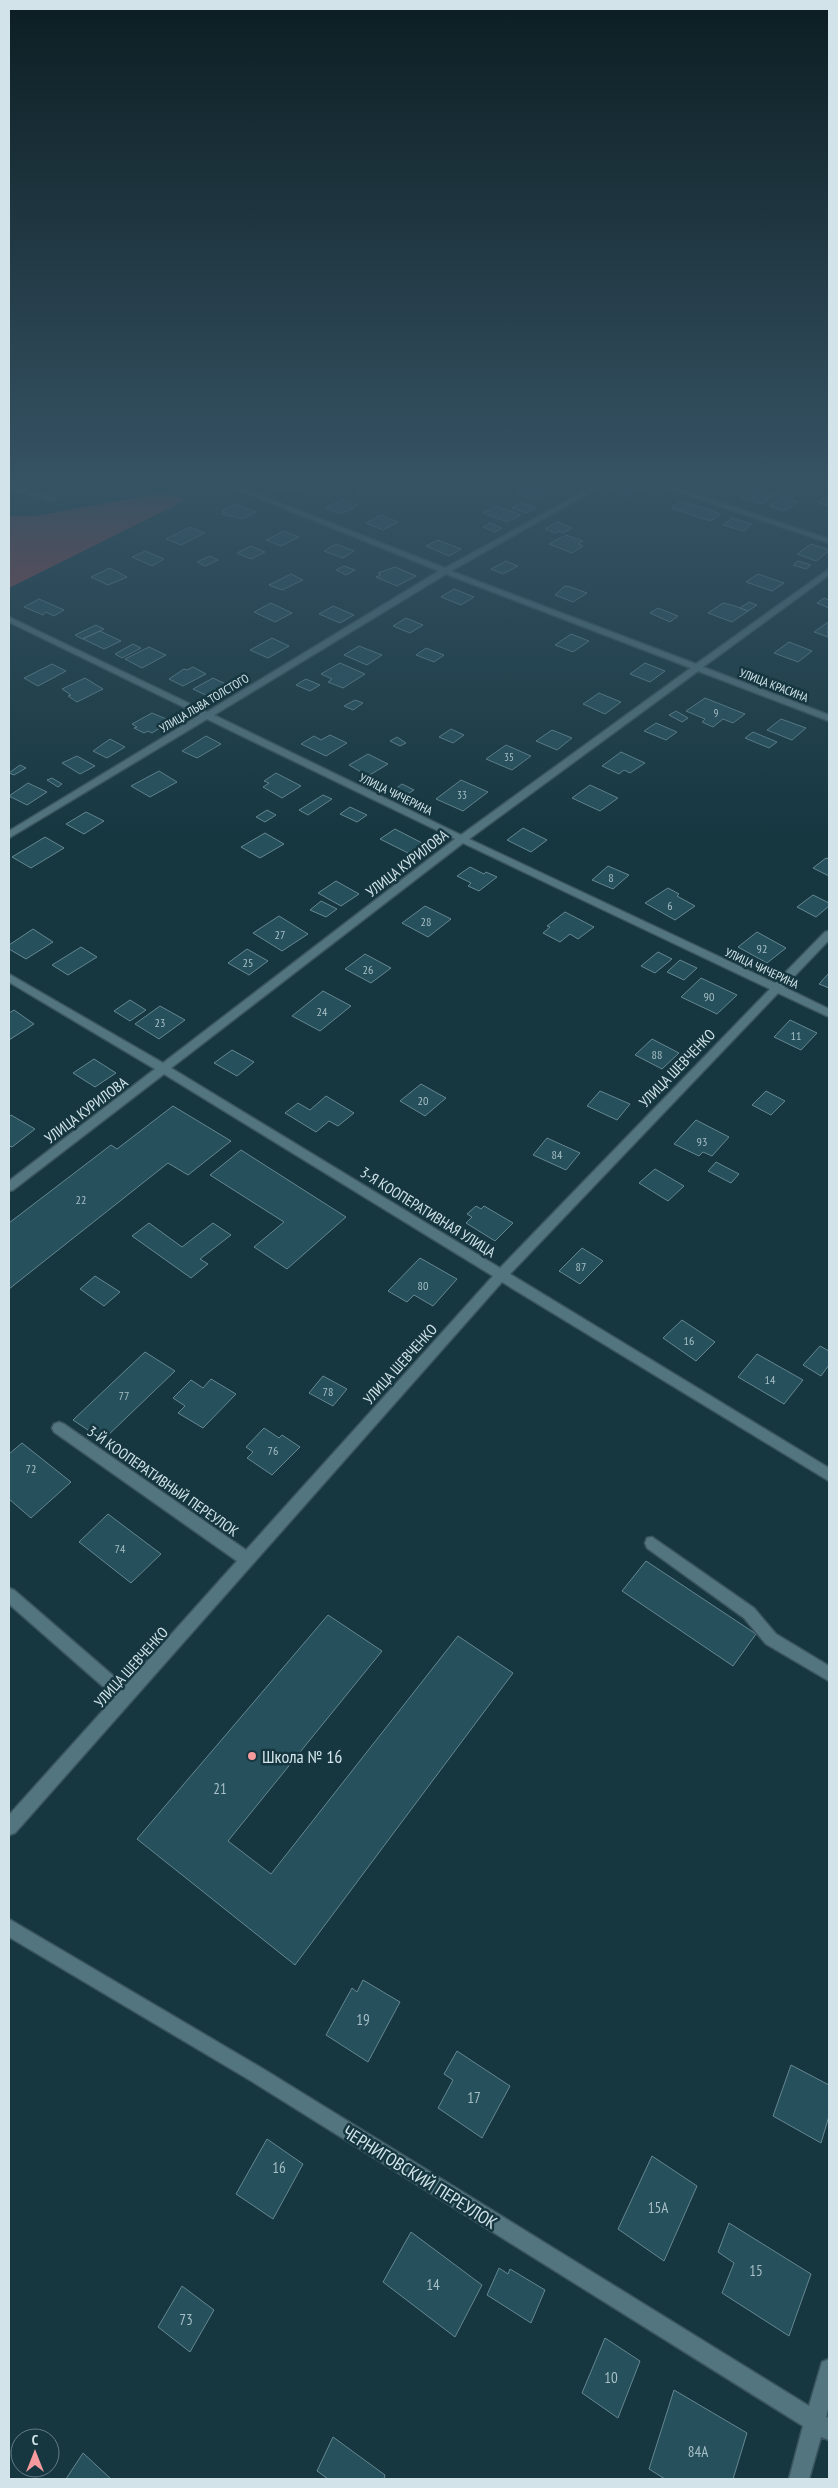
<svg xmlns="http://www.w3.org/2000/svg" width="838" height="2488" viewBox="0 0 838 2488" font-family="'PT Sans Narrow',sans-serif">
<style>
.forest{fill:#a04047}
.building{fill:#26505c;stroke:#658792}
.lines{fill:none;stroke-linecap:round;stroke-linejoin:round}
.lane-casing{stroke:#3b555e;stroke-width:3}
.street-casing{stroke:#3b555e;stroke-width:3}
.lane{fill:#53757f;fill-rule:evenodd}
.street{fill:#53757f;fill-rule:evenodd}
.poi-dot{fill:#f59b9d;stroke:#163740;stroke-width:2}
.labels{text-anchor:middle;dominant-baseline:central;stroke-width:5;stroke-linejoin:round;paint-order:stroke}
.far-number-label{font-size:11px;fill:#a7bfc6}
.far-street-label{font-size:12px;fill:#d2e4ea;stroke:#163740}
.number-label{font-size:12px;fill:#a7bfc6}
.street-label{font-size:15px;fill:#d2e4ea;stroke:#163740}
.near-number-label{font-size:15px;fill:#a7bfc6}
.near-poi-label{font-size:18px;fill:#d2e4ea;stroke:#163740;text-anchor:start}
.near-street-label{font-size:18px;fill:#d2e4ea;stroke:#163740}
</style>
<rect width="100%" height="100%" fill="#163740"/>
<path class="forest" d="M 161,493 L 188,499 L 9,588 L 9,516 L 35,516 Z"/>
<path class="building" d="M 277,488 L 299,488 L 288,493 Z
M 362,488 L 371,492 L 363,496 L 354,492 Z
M 528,488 L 541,488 L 555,492 L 536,500 L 517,494 Z
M 619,488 L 644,488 L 628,497 L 613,491 Z
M 755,489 L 775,495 L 762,504 L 742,498 Z
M 783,497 L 798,502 L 784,511 L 769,506 Z
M 823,498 L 829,500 L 829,506 L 817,502 Z
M 342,500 L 358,505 L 341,514 L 326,508 Z
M 682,501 L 721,514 L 710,521 L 671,508 Z
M 522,502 L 536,508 L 526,513 L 512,508 Z
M 235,504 L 256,512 L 243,519 L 221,514 L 225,512 L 222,511 Z
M 497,506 L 521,515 L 507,522 L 483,513 Z
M 381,515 L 398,522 L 383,530 L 366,523 Z
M 732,518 L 752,524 L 744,531 L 723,525 Z
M 558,522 L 572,528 L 563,533 L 559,531 L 555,533 L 545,529 Z
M 490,523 L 502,528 L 495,532 L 483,527 Z
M 190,527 L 205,533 L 181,545 L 166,539 Z
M 284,531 L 299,537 L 281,546 L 266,540 Z
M 566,535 L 583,541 L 578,544 L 583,546 L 572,553 L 549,544 Z
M 438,540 L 461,549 L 449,556 L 426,546 Z
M 336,544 L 354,551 L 343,558 L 324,551 Z
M 811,544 L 829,550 L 829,551 L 816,561 L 797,554 Z
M 251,546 L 265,552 L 251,559 L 237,553 Z
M 145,551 L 164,559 L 152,566 L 132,557 Z
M 210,556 L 218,560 L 205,566 L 197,562 Z
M 506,561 L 518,566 L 503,574 L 491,569 Z
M 798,561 L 811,565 L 806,569 L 793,565 Z
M 344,566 L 355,570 L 346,575 L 336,570 Z
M 395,567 L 416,576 L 397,586 L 376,577 L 381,575 L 378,573 Z
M 110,568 L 127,577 L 108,585 L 91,577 Z
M 291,574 L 303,580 L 282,590 L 269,585 Z
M 758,574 L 784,583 L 772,591 L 746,582 Z
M 565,586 L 571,587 L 587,593 L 573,602 L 555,595 Z
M 454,589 L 474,597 L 461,605 L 441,597 Z
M 824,598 L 829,600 L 829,608 L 817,603 Z
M 39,599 L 64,610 L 54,616 L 46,612 L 43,615 L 24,607 Z
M 749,602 L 757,605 L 748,611 L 740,608 Z
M 271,603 L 292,613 L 275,622 L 254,612 Z
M 723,603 L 732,605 L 748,611 L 732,622 L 708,613 Z
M 333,606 L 354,615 L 340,623 L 319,614 Z
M 658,608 L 678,616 L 670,622 L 650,613 Z
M 406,618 L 423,625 L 410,633 L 393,626 Z
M 828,622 L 828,637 L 814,632 Z
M 96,625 L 104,629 L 82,639 L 75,635 Z
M 100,631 L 121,641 L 104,649 L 83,639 Z
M 571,634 L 589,641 L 573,652 L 555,645 Z
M 272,638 L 289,646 L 268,658 L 250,650 Z
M 789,642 L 812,651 L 798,662 L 774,653 Z
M 133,644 L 141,648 L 122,658 L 115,654 Z
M 359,646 L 382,655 L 367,665 L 344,655 Z
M 149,647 L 166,655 L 142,668 L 125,659 Z
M 426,648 L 444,655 L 434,662 L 416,655 Z
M 340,663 L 365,674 L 343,688 L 328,682 L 332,679 L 321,674 Z
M 645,663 L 665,671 L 650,682 L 630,674 Z
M 52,664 L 66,671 L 38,686 L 24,678 Z
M 193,667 L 206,674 L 183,686 L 169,679 L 184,669 L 187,670 Z
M 85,678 L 103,689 L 77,702 L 68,696 L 71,695 L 62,689 Z
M 213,678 L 230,686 L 210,697 L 193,689 Z
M 306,679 L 320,685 L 310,691 L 296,685 Z
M 232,680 L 241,684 L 234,688 L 225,683 Z
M 599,693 L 621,702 L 605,714 L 583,704 Z
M 705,698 L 745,714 L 733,723 L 723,719 L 713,727 L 702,722 L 705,719 L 686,711 Z
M 355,700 L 363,703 L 353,710 L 344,706 Z
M 676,711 L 688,718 L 682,722 L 669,715 Z
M 152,713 L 171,721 L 152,733 L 148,731 L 144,733 L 134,728 L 137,727 L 132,724 Z
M 781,719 L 806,728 L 792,740 L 767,730 Z
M 656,723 L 677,732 L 666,740 L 644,731 Z
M 451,729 L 464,735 L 453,743 L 439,737 Z
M 552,730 L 572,738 L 557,750 L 536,741 Z
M 753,732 L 777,742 L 769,748 L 745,738 Z
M 330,735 L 347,743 L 326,756 L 301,744 L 314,736 L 321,740 Z
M 206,736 L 221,744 L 197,758 L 182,751 Z
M 397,737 L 406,743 L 400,746 L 390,741 Z
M 110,739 L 125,747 L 107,758 L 93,751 Z
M 506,745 L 531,756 L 512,770 L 486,759 Z
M 621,752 L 645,763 L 630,773 L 624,770 L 619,774 L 602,766 Z
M 368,754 L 388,764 L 368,776 L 349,765 Z
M 77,756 L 95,766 L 80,774 L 62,763 Z
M 20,765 L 26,768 L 14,775 L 9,773 Z
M 159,771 L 177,782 L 150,797 L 131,786 Z
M 276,773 L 301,786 L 282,798 L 263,787 L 269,783 L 264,781 Z
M 52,778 L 62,784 L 58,787 L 47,780 Z
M 461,780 L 488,792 L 463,811 L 436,799 Z
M 28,783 L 47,792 L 27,805 L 9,796 Z
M 402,784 L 414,790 L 406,795 L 394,790 Z
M 590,785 L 618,798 L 600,811 L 572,798 Z
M 323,795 L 332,799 L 308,815 L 299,810 Z
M 350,807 L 367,815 L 357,822 L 340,814 Z
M 267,810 L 276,815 L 265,822 L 256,817 Z
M 86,812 L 104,821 L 84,834 L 66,824 Z
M 523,828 L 547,840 L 531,852 L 507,840 Z
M 395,829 L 424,844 L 410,854 L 380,839 Z
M 265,833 L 284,844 L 260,858 L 241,847 Z
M 45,837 L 64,848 L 31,868 L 12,857 Z
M 826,858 L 829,859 L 829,876 L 813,868 Z
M 608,866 L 629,875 L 613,889 L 592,880 Z
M 470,867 L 484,874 L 486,872 L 497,877 L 479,891 L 468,886 L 471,883 L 457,876 Z
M 336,881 L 359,894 L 341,906 L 318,893 Z
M 668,888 L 679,894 L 677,896 L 695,906 L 675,920 L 645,903 Z
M 813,895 L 829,903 L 829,906 L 816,917 L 797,907 Z
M 321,901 L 337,909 L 326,917 L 310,910 Z
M 425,906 L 451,919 L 428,937 L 402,923 Z
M 565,912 L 594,927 L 578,939 L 570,934 L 560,942 L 543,933 L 550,927 L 547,926 Z
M 279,916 L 308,934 L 282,951 L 253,933 Z
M 33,929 L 53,942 L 26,959 L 9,949 L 9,945 Z
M 757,932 L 786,948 L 767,963 L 738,947 Z
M 81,947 L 97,957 L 68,975 L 52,965 Z
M 247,949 L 268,961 L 249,975 L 228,963 Z
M 658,952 L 672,959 L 655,973 L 641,966 Z
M 365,954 L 391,968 L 371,983 L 345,969 Z
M 680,960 L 697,968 L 684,980 L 667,972 Z
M 829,973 L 829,988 L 819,984 Z
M 701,978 L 737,995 L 717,1014 L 681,997 Z
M 323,991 L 351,1006 L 320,1031 L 292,1016 Z
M 130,1000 L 146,1010 L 130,1021 L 114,1011 Z
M 160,1006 L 185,1020 L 159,1039 L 135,1024 Z
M 14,1010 L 34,1024 L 9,1040 L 9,1013 Z
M 790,1020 L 817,1033 L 801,1050 L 774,1037 Z
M 652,1039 L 679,1053 L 662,1069 L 635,1055 Z
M 232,1050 L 254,1062 L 237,1076 L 214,1063 Z
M 94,1059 L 116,1073 L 95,1087 L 73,1073 Z
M 421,1084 L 446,1098 L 425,1116 L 400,1101 Z
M 600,1091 L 630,1104 L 617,1120 L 587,1106 Z
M 766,1091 L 785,1101 L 771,1115 L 752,1105 Z
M 326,1096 L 354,1113 L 338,1126 L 329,1121 L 316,1132 L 285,1113 L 298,1103 L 310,1110 Z
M 173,1106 L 231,1141 L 188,1175 L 168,1163 L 9,1289 L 9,1223 L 111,1145 L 117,1149 Z
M 11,1115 L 35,1129 L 12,1147 L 9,1146 L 9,1117 Z
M 696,1120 L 729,1137 L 712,1156 L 703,1152 L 699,1156 L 674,1144 Z
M 547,1138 L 580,1153 L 566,1170 L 533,1155 Z
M 241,1150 L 346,1217 L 287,1269 L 254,1247 L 284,1222 L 210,1175 Z
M 716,1162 L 739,1174 L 731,1183 L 708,1171 Z
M 655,1169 L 684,1186 L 668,1201 L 639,1183 Z
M 476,1206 L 481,1209 L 484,1206 L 513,1223 L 495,1241 L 466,1223 L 472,1217 L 467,1214 Z
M 149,1223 L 182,1247 L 213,1223 L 231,1235 L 200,1259 L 208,1264 L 191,1278 L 132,1236 Z
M 582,1248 L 603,1261 L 580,1284 L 559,1271 Z
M 420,1258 L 457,1279 L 433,1306 L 414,1295 L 407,1302 L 388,1291 Z
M 95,1276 L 120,1292 L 104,1306 L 80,1289 Z
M 682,1320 L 715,1342 L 696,1361 L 663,1338 Z
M 820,1346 L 829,1351 L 829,1365 L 821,1376 L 803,1365 Z
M 145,1352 L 175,1371 L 103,1440 L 73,1420 Z
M 757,1354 L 803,1380 L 784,1404 L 738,1377 Z
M 323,1376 L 347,1389 L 333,1406 L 309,1393 Z
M 211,1379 L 236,1394 L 203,1428 L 178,1413 L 185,1406 L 173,1398 L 191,1380 L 203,1388 Z
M 264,1428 L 279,1438 L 282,1435 L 300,1447 L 272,1475 L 247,1458 L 253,1452 L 246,1447 Z
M 22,1443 L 71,1482 L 31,1518 L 9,1499 L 9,1454 Z
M 108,1514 L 161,1554 L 131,1583 L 79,1542 Z
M 646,1561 L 756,1634 L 733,1666 L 622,1591 Z
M 328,1615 L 382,1651 L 228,1841 L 271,1874 L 458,1636 L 513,1673 L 295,1965 L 137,1839 Z
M 363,1980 L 400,2002 L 368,2062 L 326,2035 L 352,1988 L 357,1992 Z
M 457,2051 L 510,2086 L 482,2138 L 438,2108 L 453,2080 L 444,2074 Z
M 791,2065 L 829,2085 L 829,2116 L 821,2143 L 773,2116 Z
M 267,2139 L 303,2164 L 273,2219 L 236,2194 Z
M 652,2156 L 697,2186 L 664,2261 L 618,2229 Z
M 729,2223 L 811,2274 L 789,2336 L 722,2293 L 734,2263 L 718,2252 Z
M 411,2232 L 482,2285 L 455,2337 L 383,2282 Z
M 499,2268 L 508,2274 L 510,2269 L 545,2290 L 531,2323 L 487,2295 Z
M 182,2286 L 214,2310 L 190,2352 L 158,2327 Z
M 605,2338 L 640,2361 L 618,2418 L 582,2393 Z
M 674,2390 L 747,2433 L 733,2479 L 665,2479 L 649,2469 Z
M 333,2437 L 385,2475 L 384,2479 L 328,2479 L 317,2471 Z
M 83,2453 L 111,2479 L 66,2479 Z"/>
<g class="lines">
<defs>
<path id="lane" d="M 652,1537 L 754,1608 L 776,1634 L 829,1666 L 829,1681 L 766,1644 L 744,1618 L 647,1548 L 645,1543 L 647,1538 Z"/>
<path id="street" d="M 9,488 L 17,488 L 58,499 L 54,501 L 9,490 Z
M 233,488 L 242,488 L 445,568 L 590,488 L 598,488 L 451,571 L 696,664 L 829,569 L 829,575 L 703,667 L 829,715 L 829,721 L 698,671 L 469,839 L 775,983 L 825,932 L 829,931 L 829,940 L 784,987 L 829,1009 L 829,1017 L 778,993 L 510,1274 L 829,1468 L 829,1481 L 502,1282 L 15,1833 L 9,1835 L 9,1815 L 115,1697 L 9,1604 L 9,1588 L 14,1590 L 125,1686 L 237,1561 L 54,1432 L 52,1428 L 54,1424 L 59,1422 L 64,1424 L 246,1550 L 493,1276 L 164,1074 L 13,1190 L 9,1191 L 9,1181 L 155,1069 L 9,982 L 9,974 L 163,1063 L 455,839 L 207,719 L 9,838 L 9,831 L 200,715 L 9,622 L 9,617 L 207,712 L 439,571 ZM 446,574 L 691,668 L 461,835 L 214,715 ZM 463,843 L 770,989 L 500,1268 L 171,1068 Z
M 666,488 L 676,488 L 829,539 L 829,543 Z
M 9,1919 L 265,2070 L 809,2406 L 822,2362 L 829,2359 L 829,2405 L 826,2417 L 829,2418 L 829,2440 L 821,2437 L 809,2479 L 789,2479 L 803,2426 L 253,2082 L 9,1937 Z"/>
</defs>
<use href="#lane" class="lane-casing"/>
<use href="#street" class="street-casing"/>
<use href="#lane" class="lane"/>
<use href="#street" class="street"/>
</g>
<linearGradient id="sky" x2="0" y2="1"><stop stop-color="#0c1e23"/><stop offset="0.58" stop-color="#365364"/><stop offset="1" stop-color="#365364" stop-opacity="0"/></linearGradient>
<rect width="838" height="836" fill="url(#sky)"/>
<circle class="poi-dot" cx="252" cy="1756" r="5"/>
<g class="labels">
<g class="far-number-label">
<text x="716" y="713">9</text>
<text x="509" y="757">35</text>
<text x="462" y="795">33</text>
</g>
<g class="far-street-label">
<text transform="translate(774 685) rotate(21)">УЛИЦА КРАСИНА</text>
<text transform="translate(204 703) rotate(-31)">УЛИЦА ЛЬВА ТОЛСТОГО</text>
<text transform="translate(396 794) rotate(26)">УЛИЦА ЧИЧЕРИНА</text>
<text transform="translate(762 968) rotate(25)">УЛИЦА ЧИЧЕРИНА</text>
</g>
<g class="number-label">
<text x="611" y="877">8</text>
<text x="670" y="905">6</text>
<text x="426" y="921">28</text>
<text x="280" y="934">27</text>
<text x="762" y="948">92</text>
<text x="248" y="962">25</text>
<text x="368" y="969">26</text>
<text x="709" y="996">90</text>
<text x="322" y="1011">24</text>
<text x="160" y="1022">23</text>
<text x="796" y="1035">11</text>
<text x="657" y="1054">88</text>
<text x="423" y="1100">20</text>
<text x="702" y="1141">93</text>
<text x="557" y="1154">84</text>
<text x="81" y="1199">22</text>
<text x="581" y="1266">87</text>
<text x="423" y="1285">80</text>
<text x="689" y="1340">16</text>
<text x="770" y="1379">14</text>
<text x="328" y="1391">78</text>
<text x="124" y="1395">77</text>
<text x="273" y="1450">76</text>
<text x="31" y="1468">72</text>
<text x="120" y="1548">74</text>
</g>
<g class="street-label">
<text transform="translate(407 863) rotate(-38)">УЛИЦА КУРИЛОВА</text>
<text transform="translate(677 1068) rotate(-46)">УЛИЦА ШЕВЧЕНКО</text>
<text transform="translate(86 1110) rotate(-37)">УЛИЦА КУРИЛОВА</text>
<text transform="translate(428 1212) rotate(32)">3-Я КООПЕРАТИВНАЯ УЛИЦА</text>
<text transform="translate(400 1364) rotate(-48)">УЛИЦА ШЕВЧЕНКО</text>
<text transform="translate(163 1481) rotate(35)">3-Й КООПЕРАТИВНЫЙ ПЕРЕУЛОК</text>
<text transform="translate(131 1667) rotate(-48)">УЛИЦА ШЕВЧЕНКО</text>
</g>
<g class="near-number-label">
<text x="220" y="1788">21</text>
<text x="363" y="2019">19</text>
<text x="474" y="2097">17</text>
<text x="279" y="2167">16</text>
<text x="658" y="2207">15А</text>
<text x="756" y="2270">15</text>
<text x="433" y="2284">14</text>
<text x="186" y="2319">73</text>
<text x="611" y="2377">10</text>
<text x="698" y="2451">84А</text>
</g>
<g class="near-poi-label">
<text x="262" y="1756">Школа № 16</text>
</g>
<g class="near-street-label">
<text transform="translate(420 2177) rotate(32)">ЧЕРНИГОВСКИЙ ПЕРЕУЛОК</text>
</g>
</g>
<rect width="838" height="2488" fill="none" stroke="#d2e4ea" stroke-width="20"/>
<g transform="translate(35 2453)"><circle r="24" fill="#163740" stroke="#617c84"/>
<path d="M0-4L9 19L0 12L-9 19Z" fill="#f59b9d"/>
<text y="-8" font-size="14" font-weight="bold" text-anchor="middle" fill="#d2e4ea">С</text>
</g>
</svg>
